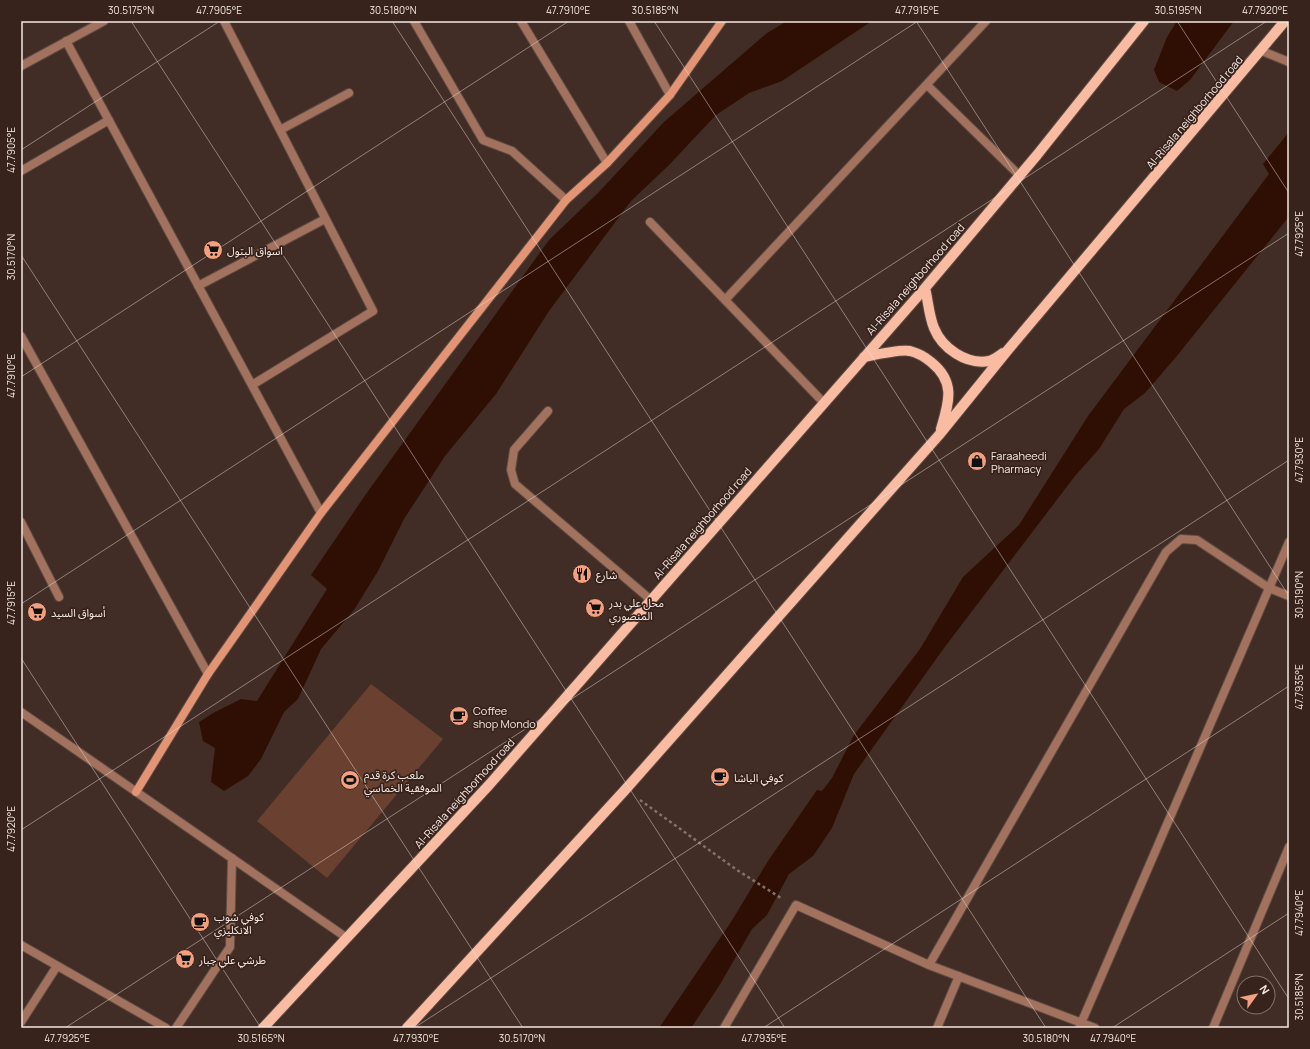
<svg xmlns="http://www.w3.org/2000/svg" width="1310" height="1049" viewBox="0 0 1310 1049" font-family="Manrope,'Noto Sans Arabic',sans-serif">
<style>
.green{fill:#6a4130}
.water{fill:#2f0f03}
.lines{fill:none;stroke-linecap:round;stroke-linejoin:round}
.lane-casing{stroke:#5e4b43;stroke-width:10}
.street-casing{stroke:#5e4b43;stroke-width:10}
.secondary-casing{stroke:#5e4b43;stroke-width:10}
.primary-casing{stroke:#5e4b43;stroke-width:12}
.path{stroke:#84726b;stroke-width:2.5;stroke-dasharray:3 3;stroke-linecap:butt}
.lane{stroke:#a3725e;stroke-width:8}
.street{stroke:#a3725e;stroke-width:8}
.secondary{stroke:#e39474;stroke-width:8}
.primary{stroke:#f9bca3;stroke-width:10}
.ticks{fill:none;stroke:#f5e7e2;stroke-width:1;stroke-opacity:0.45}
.labels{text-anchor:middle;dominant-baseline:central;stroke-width:3.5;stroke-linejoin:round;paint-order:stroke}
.street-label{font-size:11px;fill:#f5e7e2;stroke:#37231b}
.poi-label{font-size:11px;fill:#f5e7e2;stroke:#37231b;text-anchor:start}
.neatline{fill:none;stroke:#f5e7e2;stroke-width:1.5}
.ticks-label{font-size:10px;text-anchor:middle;fill:#f5e7e2}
</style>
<rect width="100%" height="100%" fill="#412d25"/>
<path class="green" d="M 371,684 L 443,739 L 327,878 L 257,821 Z"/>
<path class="water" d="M 787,21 L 872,21 L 782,81 L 749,93 L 716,115 L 669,165 L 631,201 L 549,311 L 496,394 L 445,456 L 404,519 L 378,571 L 354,610 L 321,649 L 298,699 L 284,712 L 261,759 L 248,776 L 224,791 L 211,782 L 215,748 L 203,741 L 199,722 L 215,712 L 241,699 L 257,701 L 327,589 L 311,575 L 366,494 L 549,240 L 598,193 L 664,122 L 767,33 Z
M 1177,21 L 1234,21 L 1190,80 L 1177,91 L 1159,82 L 1154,70 L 1167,37 Z
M 1289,132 L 1289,205 L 1287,219 L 1176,357 L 1145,393 L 1124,409 L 1099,449 L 1075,476 L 944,648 L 854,774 L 832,828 L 813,856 L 789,874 L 767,915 L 752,929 L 719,986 L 691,1028 L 659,1028 L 731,922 L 768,861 L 817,790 L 822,791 L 832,778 L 854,735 L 920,649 L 963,577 L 1019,525 L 1088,416 L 1269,174 L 1263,164 Z"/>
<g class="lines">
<defs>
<path id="lane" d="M 927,85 L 1020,176
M 650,222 L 824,403
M 725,300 L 986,21
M 548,411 L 514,450 L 511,470 L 515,484 L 651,600"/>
<path id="street" d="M 224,21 L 373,311 L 252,385
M 414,21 L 483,140 L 512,151 L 566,200
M 521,21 L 607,163
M 629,21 L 670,95
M 66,41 L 321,513
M 1262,51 L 1289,62
M 21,66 L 104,21
M 280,130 L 349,93
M 21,171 L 109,120
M 198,286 L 325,219
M 21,336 L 208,674
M 21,522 L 59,597
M 21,712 L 347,938
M 21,945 L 166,1028
M 929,965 L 1166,552 L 1181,539 L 1197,540 L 1269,588 L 1289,596
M 21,1022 L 57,966
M 176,1028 L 230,947 L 232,858
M 724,1028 L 796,905 L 929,965 L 1095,1028
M 937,1028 L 959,976
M 1079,1028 L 1289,542
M 1213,1028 L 1289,847"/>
<path id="secondary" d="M 136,792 L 208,674 L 321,513 L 566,200 L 607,163 L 670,95 L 722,21"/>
<path id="primary" d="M 925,288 C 928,300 929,316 934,328 C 942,348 966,365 989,361 C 993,360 999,356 1003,353
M 864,357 C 874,355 901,349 910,351 C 918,353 925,357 931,362 C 956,382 949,402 941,429
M 263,1028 L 489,785 L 925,288 L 1037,155 L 1144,21
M 407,1028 L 625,790 L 939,435 L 1007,351 L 1285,21"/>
</defs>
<use href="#lane" class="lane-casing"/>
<use href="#street" class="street-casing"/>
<use href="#secondary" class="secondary-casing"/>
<use href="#primary" class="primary-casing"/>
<path class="path" d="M 640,800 L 737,870 L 781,898"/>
<use href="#lane" class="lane"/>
<use href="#street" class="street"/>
<use href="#secondary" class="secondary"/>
<use href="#primary" class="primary"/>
</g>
<path class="ticks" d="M 131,21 L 785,1028M 392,21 L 1046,1028M 654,21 L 1289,999M 916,21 L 1289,596M 1177,21 L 1289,193M 21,150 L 220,21M 21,255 L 523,1028M 21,377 L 569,21M 21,604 L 918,21M 21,658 L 261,1028M 21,830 L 1267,21M 65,1028 L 1289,233M 414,1028 L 1289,460M 763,1028 L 1289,686M 1112,1028 L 1289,913"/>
<defs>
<symbol id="supermarket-disc" viewBox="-11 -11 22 22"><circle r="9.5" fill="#f2a07f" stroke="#37231b"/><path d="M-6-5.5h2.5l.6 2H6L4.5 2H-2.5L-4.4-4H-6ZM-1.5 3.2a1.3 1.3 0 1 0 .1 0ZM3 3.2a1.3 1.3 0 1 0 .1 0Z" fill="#111"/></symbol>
<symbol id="shop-disc" viewBox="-11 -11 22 22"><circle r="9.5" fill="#f2a07f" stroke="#37231b"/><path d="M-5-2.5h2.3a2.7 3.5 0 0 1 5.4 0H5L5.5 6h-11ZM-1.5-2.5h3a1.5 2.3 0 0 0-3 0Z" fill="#111"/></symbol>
<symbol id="restaurant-disc" viewBox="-11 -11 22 22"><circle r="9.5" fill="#f2a07f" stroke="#37231b"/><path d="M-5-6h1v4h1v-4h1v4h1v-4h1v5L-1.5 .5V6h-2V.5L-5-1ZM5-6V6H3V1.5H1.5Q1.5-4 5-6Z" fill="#111"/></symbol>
<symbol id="cafe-disc" viewBox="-11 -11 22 22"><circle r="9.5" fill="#f2a07f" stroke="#37231b"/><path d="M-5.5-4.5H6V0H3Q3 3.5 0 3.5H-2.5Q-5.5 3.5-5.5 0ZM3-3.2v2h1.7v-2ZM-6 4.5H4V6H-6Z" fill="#111"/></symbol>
<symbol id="stadium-disc" viewBox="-11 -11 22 22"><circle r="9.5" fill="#f2a07f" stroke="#37231b"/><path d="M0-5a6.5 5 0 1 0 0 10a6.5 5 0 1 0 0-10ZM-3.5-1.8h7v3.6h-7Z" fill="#111"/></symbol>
</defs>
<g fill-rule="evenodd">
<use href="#supermarket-disc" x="202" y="239" width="22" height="22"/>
<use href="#shop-disc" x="966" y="450" width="22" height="22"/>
<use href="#restaurant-disc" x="571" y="563" width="22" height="22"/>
<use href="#supermarket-disc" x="584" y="597" width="22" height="22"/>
<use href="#supermarket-disc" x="26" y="601" width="22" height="22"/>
<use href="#cafe-disc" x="448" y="705" width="22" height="22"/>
<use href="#cafe-disc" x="709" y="766" width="22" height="22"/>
<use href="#stadium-disc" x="339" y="769" width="22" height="22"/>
<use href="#cafe-disc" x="189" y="911" width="22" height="22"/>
<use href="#supermarket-disc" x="174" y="948" width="22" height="22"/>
</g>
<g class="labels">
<g class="street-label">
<text transform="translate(1194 112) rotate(-50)">Al-Risala neighborhood road</text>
<text transform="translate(915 279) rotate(-49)">Al-Risala neighborhood road</text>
<text transform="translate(702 523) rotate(-49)">Al-Risala neighborhood road</text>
<text transform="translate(464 793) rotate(-48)">Al-Risala neighborhood road</text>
</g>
<g class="poi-label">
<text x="227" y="250">اسواق البتول</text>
<text x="991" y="455">Faraaheedi<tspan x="991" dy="13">Pharmacy</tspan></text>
<text x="596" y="574">شارع</text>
<text x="609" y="602">محل علي بدر<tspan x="609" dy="13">المنصوري</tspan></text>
<text x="51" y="612">أسواق السيد</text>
<text x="473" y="710">Coffee<tspan x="473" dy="13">shop Mondo</tspan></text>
<text x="364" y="774">ملعب كرة قدم<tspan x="364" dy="13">الموفقية الخماسي</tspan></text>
<text x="734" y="777">كوفي الباشا</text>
<text x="214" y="916">كوفي شوب<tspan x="214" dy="13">الانكليزي</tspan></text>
<text x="199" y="959">طرشي علي جبار</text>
</g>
</g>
<rect width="1310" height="1049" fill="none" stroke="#37231b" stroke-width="44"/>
<g transform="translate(1256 995) rotate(57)"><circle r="19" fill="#37231b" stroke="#83716b"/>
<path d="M0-3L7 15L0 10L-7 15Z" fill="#f2a07f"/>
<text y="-6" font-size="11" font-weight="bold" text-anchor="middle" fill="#f5e7e2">N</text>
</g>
<rect x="22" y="22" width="1266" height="1005" class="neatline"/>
<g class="ticks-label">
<text x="131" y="14">30.5175°N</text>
<text x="219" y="14">47.7905°E</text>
<text x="393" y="14">30.5180°N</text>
<text x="568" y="14">47.7910°E</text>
<text x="655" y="14">30.5185°N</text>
<text x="917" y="14">47.7915°E</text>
<text x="1178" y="14">30.5195°N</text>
<text x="1265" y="14">47.7920°E</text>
<text transform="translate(11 150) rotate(-90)" y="4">47.7905°E</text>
<text transform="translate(1299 234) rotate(-90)" y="4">47.7925°E</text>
<text transform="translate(11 257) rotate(-90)" y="4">30.5170°N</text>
<text transform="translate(11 376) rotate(-90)" y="4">47.7910°E</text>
<text transform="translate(1299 460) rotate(-90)" y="4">47.7930°E</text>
<text transform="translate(1299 595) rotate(-90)" y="4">30.5190°N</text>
<text transform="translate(11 603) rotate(-90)" y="4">47.7915°E</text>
<text transform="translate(1299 687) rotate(-90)" y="4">47.7935°E</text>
<text transform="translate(11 829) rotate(-90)" y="4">47.7920°E</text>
<text transform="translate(1299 913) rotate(-90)" y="4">47.7940°E</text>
<text transform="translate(1299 997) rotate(-90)" y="4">30.5185°N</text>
<text x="67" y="1042">47.7925°E</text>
<text x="261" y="1042">30.5165°N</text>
<text x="416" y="1042">47.7930°E</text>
<text x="522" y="1042">30.5170°N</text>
<text x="764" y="1042">47.7935°E</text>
<text x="1046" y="1042">30.5180°N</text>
<text x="1113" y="1042">47.7940°E</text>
</g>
</svg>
